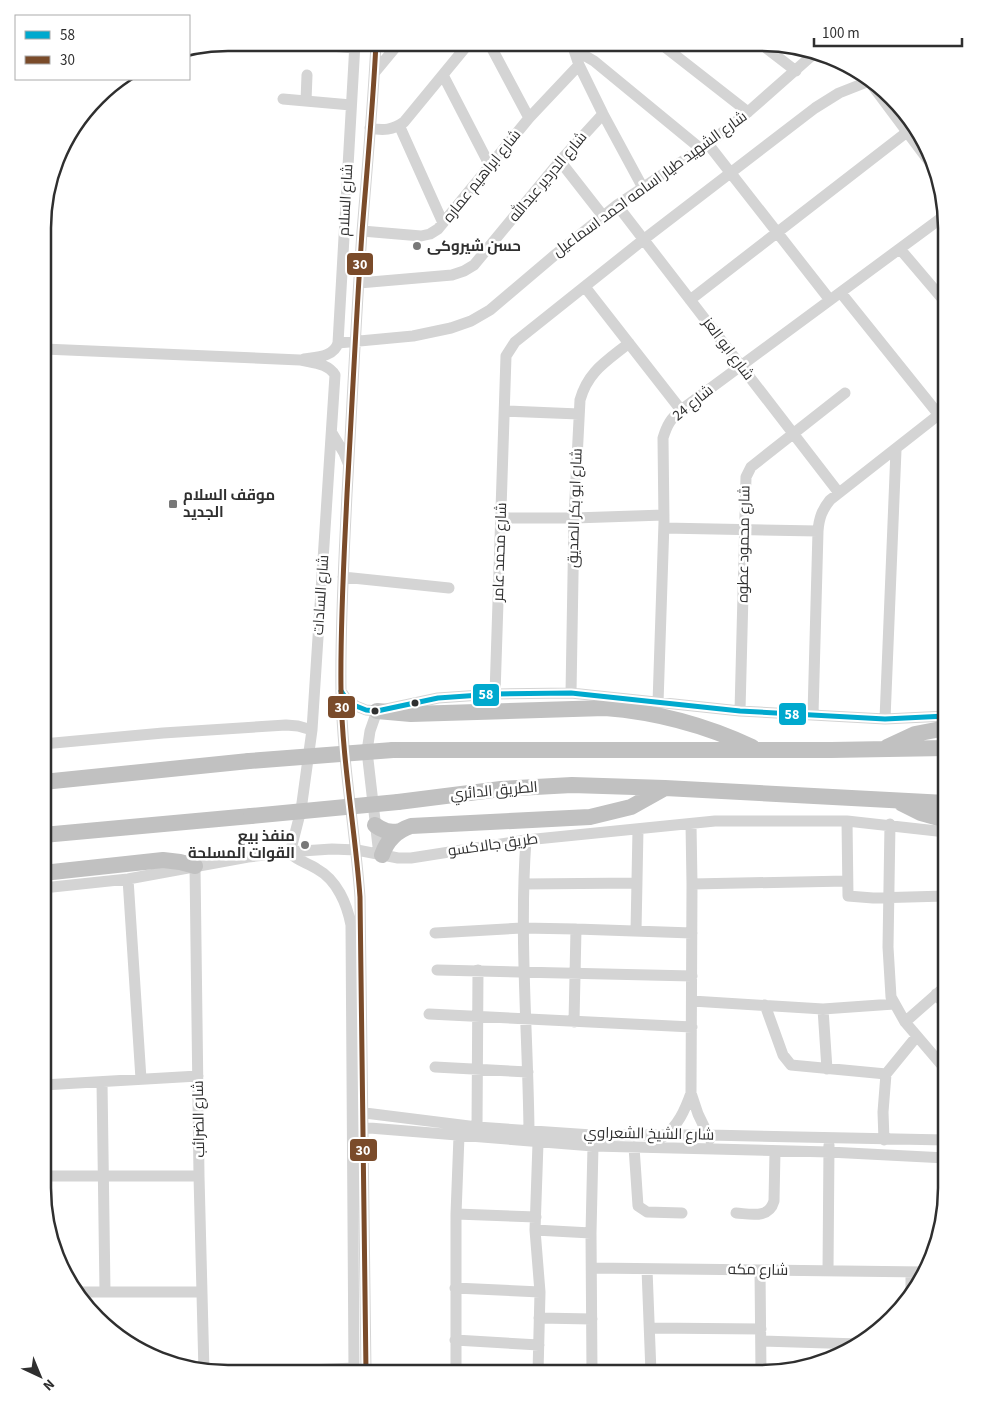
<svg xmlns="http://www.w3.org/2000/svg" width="989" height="1416" viewBox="0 0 989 1416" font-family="'Source Sans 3',Cairo,sans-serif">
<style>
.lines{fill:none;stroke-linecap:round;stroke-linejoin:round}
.minor{stroke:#d4d4d4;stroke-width:11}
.highway{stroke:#c1c1c1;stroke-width:16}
.highway-bridge{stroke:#c1c1c1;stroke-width:16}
.bus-1-casing{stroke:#fff;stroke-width:9}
.bus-2-casing{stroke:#fff;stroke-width:9}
.bus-1{stroke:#00a9ce;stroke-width:5}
.bus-2{stroke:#7a4b2a;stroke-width:5}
.poi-dot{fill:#787878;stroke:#fff;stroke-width:2}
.bus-dot{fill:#2f2f2f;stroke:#fff;stroke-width:2}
.labels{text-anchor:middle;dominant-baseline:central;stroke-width:5;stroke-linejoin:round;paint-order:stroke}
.street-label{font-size:15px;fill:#2f2f2f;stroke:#fff}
.poi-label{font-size:15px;font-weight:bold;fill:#2f2f2f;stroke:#fff;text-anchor:start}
.rim{fill:none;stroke:#2f2f2f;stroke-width:2.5}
.line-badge{stroke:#fff;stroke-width:2}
.badge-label{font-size:14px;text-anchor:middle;font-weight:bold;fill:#fff}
</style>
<rect width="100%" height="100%" fill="#fff"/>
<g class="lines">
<path class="minor" d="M 296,43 L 354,48
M 489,43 L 529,118
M 572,44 L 579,65 L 603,114 L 643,188
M 661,44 L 748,112
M 761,44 L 796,71
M 575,50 L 594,61 L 701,149
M 375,72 L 399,43
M 443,75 L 490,166
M 869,81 L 931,164
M 283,99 L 351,105
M 306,101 L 307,75
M 399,125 L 443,223
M 370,128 C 383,131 393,130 404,122 L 469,43
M 708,144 L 830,300
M 560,161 L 603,216
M 617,205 L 839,493
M 362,231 L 421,236 L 430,234 L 438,229 L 529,118 L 579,65
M 900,249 L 940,296 L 946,301
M 359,283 L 452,275 L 464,271 L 474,265 L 560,161 L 603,114
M 585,287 L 681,410
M 841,293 L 939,415
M 690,300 L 907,132
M 338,343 L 413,336 L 451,328 L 471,321 L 490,310 L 556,254 L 617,205 L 708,144 L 748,112 L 816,52
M 44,349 L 300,360 C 312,363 328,363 335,375 L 312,730 L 301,810 L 290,853 C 298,861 308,863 317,869 C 337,880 347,904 351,925 L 354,1372
M 304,359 C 316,357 334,357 338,343 L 355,43
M 505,411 L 579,414
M 332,433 L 344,453 L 348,463
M 501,518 L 574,518 L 664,515
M 664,528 L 818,531
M 343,577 L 449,588
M 341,691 L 347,700 L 356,706 L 366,710 L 377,711 L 438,698 L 495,694 L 571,693 L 740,711 L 885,719 L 946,716
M 571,693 L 574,518 L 580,400 C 588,371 607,361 629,343
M 495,694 L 506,356 L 515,342 L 643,240 L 815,108 L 839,93 L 872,80
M 658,703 L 664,522 L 663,438 C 667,425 671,418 681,410 L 944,216
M 377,711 L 370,731 L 367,751 L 379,855
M 740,711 L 746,477 L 751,467 L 845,393
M 813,714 L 818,531 C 819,518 822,510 830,500 L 946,409
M 885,719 L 896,450
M 43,744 L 163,733 L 286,725 L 298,726 L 312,730
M 847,821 L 848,896 L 873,898 L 946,896
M 691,824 L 692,884 L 691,1093 L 698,1114 L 710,1139
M 890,824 L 888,947 L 891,997 L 905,1022 L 946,1070
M 526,840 C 519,937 528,1034 529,1131
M 195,866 L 199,1176 L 204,1372
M 128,879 L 141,1079
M 524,884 L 637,883
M 692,884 L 847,881
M 43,888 L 128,879 L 248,857 L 302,851 L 332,849 L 357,850 L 398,858 L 411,858 L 526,840 L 715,821 L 847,821 L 946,832
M 636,931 L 638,829
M 435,933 L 522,928 L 576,929 L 692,933
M 437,970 L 692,976
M 936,994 L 946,1006
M 692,1001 L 823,1009 L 894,1004
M 765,1005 L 783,1055 L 791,1065 L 886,1074
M 823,1009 L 827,1069
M 429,1014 L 692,1027
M 574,1022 L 576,929
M 905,1022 L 946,986
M 435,1067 L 528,1072
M 102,1082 L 105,1292
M 43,1085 L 198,1076
M 357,1112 L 477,1127 L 592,1135 L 708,1135 L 946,1140
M 357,1127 L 593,1146 L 829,1152 L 946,1158
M 477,1127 L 478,970
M 663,1137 C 678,1126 685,1110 691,1093
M 884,1140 L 883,1112 L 886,1074 L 917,1036
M 634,1147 L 638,1206 L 647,1212 L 682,1213
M 43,1176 L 199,1176
M 736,1213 C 751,1214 769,1219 774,1201 L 775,1151
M 456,1214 L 536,1217
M 535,1230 L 591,1233
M 592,1268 L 924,1272
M 647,1269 L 651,1373
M 760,1270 L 761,1373
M 828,1271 L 829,1145
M 911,1272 L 911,1295
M 455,1288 L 540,1292
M 80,1292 L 202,1292
M 539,1318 L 592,1319
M 650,1328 L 761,1329
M 455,1340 L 539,1345
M 761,1341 L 859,1344
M 651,1369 L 717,1373
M 261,1372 L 354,1368
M 366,1372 L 360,897 C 355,828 342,760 341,691 C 340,625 344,559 347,494 C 352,406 356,319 362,232 C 367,169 373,106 376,43
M 456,1373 L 456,1214 L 459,1136
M 538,1373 L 540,1292 L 535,1230 L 538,1143
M 592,1373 L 591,1233 L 593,1146"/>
<path class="highway" d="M 377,711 L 411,714 L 605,708 C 657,712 705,725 752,747
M 887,747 L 915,734 L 946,728
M 393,750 L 831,750 L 946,748
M 43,782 L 249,761
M 398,802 L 501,789 L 572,785 L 665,788 L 946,803
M 901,803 L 921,813 L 946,820
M 375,825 C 383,831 390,833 400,831
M 43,835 L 251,816
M 382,855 C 387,840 396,831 411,826 L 590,817 L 631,807 L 665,788
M 43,873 L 163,860 L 180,862 L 195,866"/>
<path class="highway-bridge" d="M 249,761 L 393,750
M 251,816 L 398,802"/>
<defs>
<path id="bus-1" d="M 341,691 L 347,700 L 356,706 L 366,710 L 377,711 L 438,698 L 495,694 L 571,693 L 740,711 L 885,719 L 946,716"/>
<path id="bus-2" d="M 366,1372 L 360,897 C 355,828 342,760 341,691 C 340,625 344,559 347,494 C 352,406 356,319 362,232 C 367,169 373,106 376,43"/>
</defs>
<use href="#bus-1" class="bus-1-casing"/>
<use href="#bus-2" class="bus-2-casing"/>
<use href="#bus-1" class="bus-1"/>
<use href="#bus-2" class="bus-2"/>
</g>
<g class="poi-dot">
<circle cx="417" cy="246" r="5"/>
<rect x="168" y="499" width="10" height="10" rx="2.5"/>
<circle cx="305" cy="845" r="5"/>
</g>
<g class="bus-dot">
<circle cx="415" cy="703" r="4.5"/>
<circle cx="375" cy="711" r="4.5"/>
</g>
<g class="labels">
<g class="street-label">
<text transform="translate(482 176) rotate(-51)">شارع ابراهيم عماره</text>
<text transform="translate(548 177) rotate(-50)">شارع الدردير عبدالله</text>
<text transform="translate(650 184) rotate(-36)">شارع الشهيد طيار اسامه احمد اسماعيل</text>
<text transform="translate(346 200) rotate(-87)">شارع السلام</text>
<text transform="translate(728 349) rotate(53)">شارع ابو العز</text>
<text transform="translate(693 403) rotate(-39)">شارع 24</text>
<text transform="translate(575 508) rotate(-88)">شارع ابو بكر الصديق</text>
<text transform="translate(744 544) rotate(-89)">شارع محمود عطوه</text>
<text transform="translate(500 552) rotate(-88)">شارع محمد عامر</text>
<text transform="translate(321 595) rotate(-86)">شارع السادات</text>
<text transform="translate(494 791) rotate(-5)">الطريق الدائري</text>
<text transform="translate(493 845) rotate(-8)">طريق جالاكسو</text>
<text transform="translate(199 1119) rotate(-91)">شارع الضرائب</text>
<text transform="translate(649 1134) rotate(1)">شارع الشيخ الشعراوي</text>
<text transform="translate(758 1270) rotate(1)">شارع مكه</text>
</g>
<g class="poi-label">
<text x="427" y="246">حسن شيروكى</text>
<text x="183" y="495">موقف السلام<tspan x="183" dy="17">الجديد</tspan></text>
<text x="295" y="836" text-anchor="end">منفذ بيع<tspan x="295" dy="17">القوات المسلحة</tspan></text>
</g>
</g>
<path d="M0 0H989V1416H0ZM228 51H761A177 177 0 0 1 938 228V1188A177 177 0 0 1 761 1365H228A177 177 0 0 1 51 1188V228A177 177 0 0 1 228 51Z" fill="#fff" fill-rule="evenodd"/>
<path class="rim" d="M228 51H761A177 177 0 0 1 938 228V1188A177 177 0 0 1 761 1365H228A177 177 0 0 1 51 1188V228A177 177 0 0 1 228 51Z"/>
<g class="line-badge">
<rect x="346" y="252" width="28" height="24" rx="5" fill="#7a4b2a"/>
<rect x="472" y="683" width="28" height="24" rx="5" fill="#00a9ce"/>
<rect x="327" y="695" width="29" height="24" rx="5" fill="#7a4b2a"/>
<rect x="778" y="702" width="29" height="24" rx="5" fill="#00a9ce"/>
<rect x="349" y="1138" width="29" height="24" rx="5" fill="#7a4b2a"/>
</g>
<g class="badge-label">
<text x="360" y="269">30</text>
<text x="486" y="699">58</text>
<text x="342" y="712">30</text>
<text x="792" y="719">58</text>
<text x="363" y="1155">30</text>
</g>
<rect x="15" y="15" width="175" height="65" fill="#ffffff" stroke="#acacac"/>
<rect x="25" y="31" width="25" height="8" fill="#00a9ce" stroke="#acacac"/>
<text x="60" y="40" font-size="15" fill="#2f2f2f">58</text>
<rect x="25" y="56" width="25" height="8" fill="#7a4b2a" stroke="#acacac"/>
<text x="60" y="65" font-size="15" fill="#2f2f2f">30</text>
<g transform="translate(40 1376) rotate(136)" stroke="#ffffff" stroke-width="4" paint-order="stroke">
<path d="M0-4L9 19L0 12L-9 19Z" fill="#2f2f2f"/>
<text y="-8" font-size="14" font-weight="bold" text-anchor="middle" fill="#2f2f2f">N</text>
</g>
<path d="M814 38v8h148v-8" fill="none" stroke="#2f2f2f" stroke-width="2.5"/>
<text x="822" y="38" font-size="15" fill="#2f2f2f" stroke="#ffffff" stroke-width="4" paint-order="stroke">100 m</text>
</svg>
